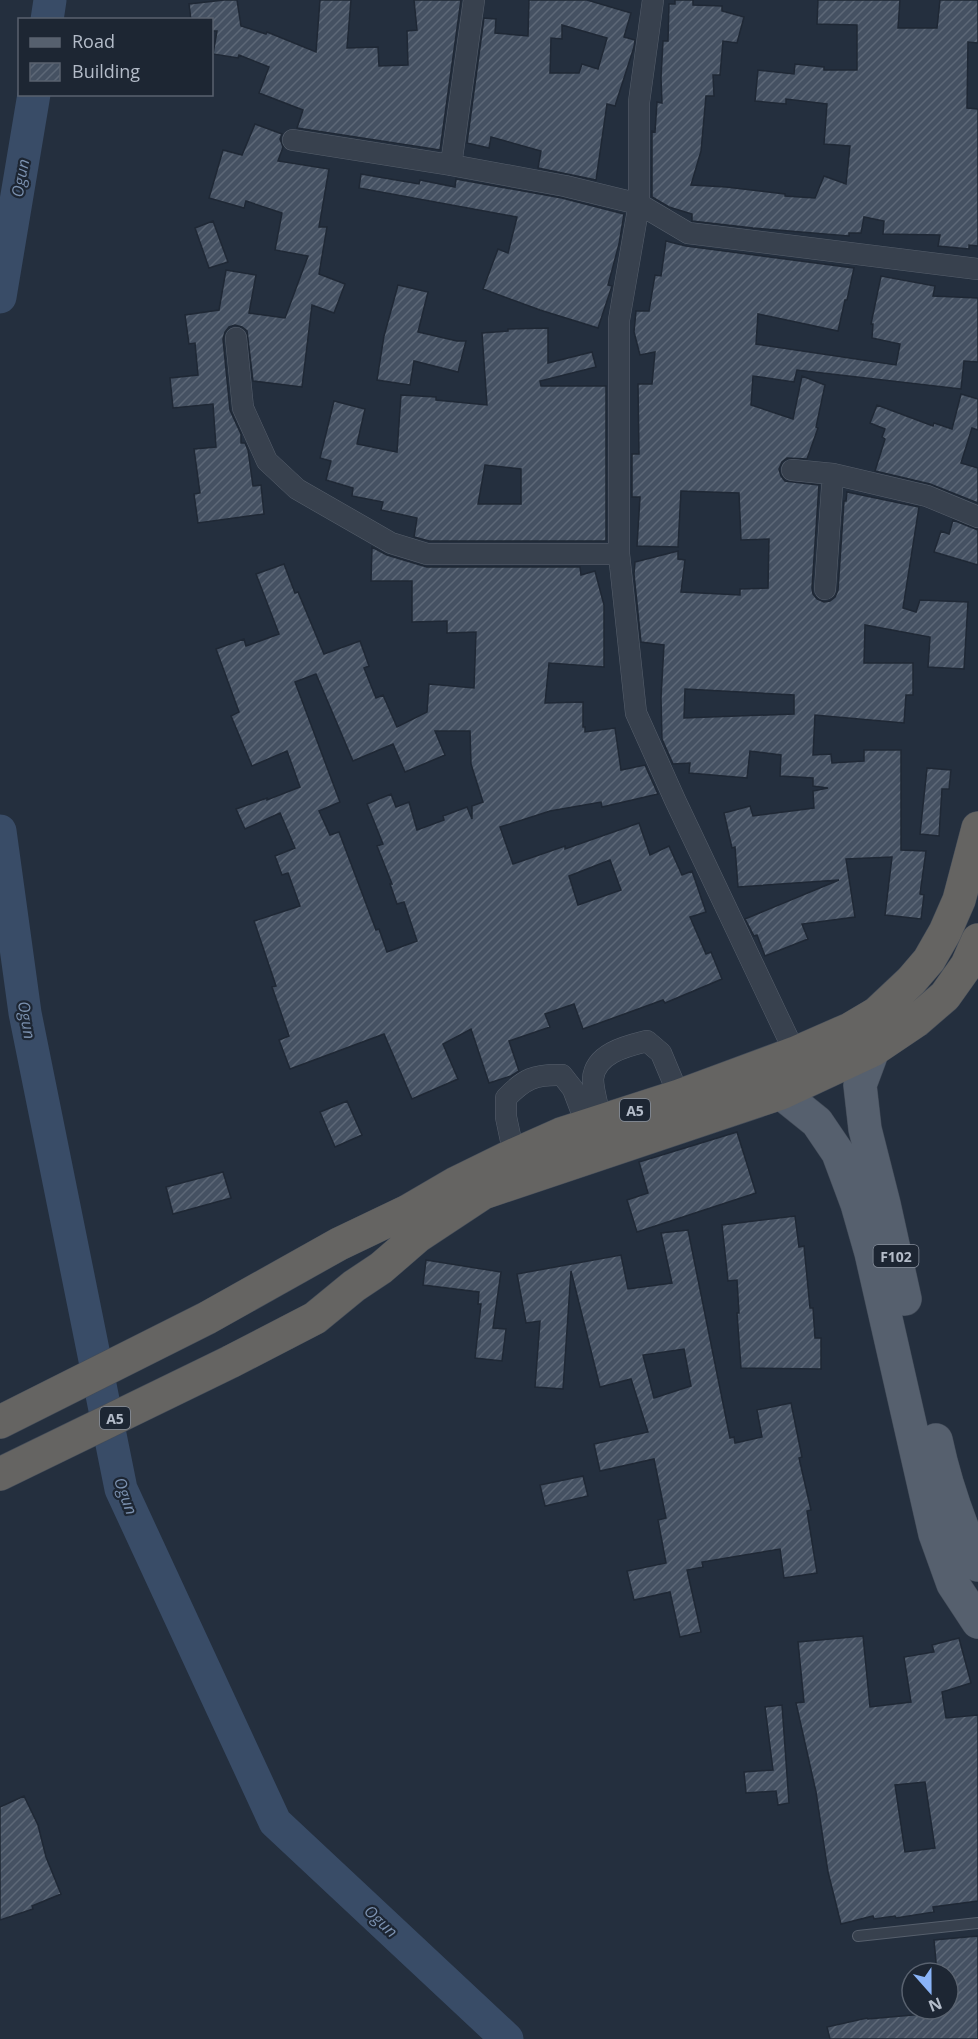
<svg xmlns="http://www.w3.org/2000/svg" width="978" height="2039" viewBox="0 0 978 2039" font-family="'Open Sans',sans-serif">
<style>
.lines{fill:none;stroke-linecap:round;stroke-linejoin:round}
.river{stroke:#394c67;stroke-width:33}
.building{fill:url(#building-hatch);stroke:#1f2835;stroke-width:1.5;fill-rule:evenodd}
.service-casing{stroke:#565f6c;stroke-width:12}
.minor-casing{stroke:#565f6c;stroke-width:22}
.primary-casing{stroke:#414a57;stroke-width:34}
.trunk-casing{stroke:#434c59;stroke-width:34}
.service{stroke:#38414e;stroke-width:10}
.minor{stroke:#38414e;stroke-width:21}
.primary{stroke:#56606e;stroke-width:33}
.trunk{stroke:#656462;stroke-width:33}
.labels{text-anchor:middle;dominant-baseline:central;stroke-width:4.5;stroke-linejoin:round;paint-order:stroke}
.shield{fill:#1d2633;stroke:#878f9c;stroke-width:1.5}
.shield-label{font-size:14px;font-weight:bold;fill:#b4bcc9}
.water-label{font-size:16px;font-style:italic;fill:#7c92b1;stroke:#1d2633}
</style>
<defs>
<pattern id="building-hatch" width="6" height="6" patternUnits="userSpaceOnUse" patternTransform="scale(1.5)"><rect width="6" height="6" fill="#455162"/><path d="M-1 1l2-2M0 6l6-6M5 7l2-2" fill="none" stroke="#5d6877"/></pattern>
</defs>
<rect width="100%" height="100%" fill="#242f3e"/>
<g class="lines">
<path class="river" d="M 47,20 L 50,0
M 0,297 L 34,94
M 0,831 L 25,1013 L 121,1489 L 275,1822 L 507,2039"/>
</g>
<path class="building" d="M 224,0 L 237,0 L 241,26 L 266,34 L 267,32 L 316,52 L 320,0 L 351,0 L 347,48 L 378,47 L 379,66 L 408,65 L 407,31 L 417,30 L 414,0 L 461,0 L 440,150 L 297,128 L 303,110 L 259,93 L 269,67 L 239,55 L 238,58 L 213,54 L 217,31 L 212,31 L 212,20 L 191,20 L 189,4 Z
M 529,0 L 587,0 L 631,13 L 624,37 L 635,40 L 634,47 L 615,106 L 607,104 L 596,180 L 538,168 L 541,151 L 491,137 L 489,148 L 467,143 L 484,18 L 496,19 L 495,33 L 528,36 ZM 562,25 L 607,38 L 598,69 L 582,64 L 579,73 L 550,73 L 551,38 L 562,39 Z
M 675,0 L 693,0 L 693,5 L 722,6 L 722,11 L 744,17 L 737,43 L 723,41 L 720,75 L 713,75 L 714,96 L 706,96 L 701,151 L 691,185 L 726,187 L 785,194 L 785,196 L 815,198 L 824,176 L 846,184 L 850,146 L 824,144 L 827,104 L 786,99 L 786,104 L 755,101 L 758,70 L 794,74 L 795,64 L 824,67 L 824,70 L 857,70 L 857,25 L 817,24 L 818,0 L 900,0 L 898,28 L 937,28 L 940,0 L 978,0 L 978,43 L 968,42 L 967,108 L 978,109 L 978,246 L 969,245 L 969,249 L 938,246 L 940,235 L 883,234 L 884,221 L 864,217 L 861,233 L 849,233 L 849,236 L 753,228 L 692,221 L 692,214 L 669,207 L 652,197 L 652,131 L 655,132 L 657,102 L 662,103 L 661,78 L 663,41 L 668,41 L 669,4 L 675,4 Z
M 255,124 L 282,134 L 280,139 L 283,147 L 278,161 L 329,169 L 319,227 L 327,227 L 319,274 L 345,284 L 334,313 L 312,305 L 302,387 L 253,381 L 247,331 L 242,327 L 235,325 L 229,327 L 225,332 L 223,339 L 230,410 L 241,434 L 241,443 L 245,443 L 248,450 L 253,486 L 261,485 L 264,514 L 198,523 L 194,494 L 200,493 L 194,449 L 216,447 L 213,404 L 173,408 L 170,378 L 198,375 L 195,343 L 189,344 L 185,315 L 219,310 L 226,270 L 256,275 L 249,313 L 285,318 L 308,256 L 275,250 L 282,213 L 246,201 L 244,208 L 209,198 L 223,150 L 242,155 Z
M 361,174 L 419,184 L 420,180 L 455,187 L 456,179 L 562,198 L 624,214 L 619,244 L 608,285 L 612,286 L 598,328 L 540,310 L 483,289 L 498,249 L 508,253 L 517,217 L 359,188 Z
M 213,221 L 228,262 L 209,268 L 195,228 Z
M 666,241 L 686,246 L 854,268 L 847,300 L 845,300 L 838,331 L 758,314 L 756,344 L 896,365 L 900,344 L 872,338 L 873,324 L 871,324 L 881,276 L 935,286 L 933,296 L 978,298 L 978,362 L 964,361 L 961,389 L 797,370 L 794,382 L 753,376 L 751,405 L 793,419 L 802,376 L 825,385 L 816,427 L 818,428 L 807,459 L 787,458 L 782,462 L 779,469 L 781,476 L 785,481 L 819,485 L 812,588 L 813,594 L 817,599 L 824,602 L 830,601 L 835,597 L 838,590 L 844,501 L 846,501 L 847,492 L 919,507 L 903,608 L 916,612 L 920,600 L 968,602 L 964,669 L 928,667 L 930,637 L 865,625 L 864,663 L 913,663 L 913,695 L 906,695 L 904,723 L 815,715 L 813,755 L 831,754 L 832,763 L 864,761 L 864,750 L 901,750 L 901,850 L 926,851 L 920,894 L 924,895 L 921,919 L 885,915 L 892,857 L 846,859 L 855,917 L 802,924 L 808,939 L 765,956 L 757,935 L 754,936 L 745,919 L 839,880 L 738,887 L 735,847 L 732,848 L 724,813 L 750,806 L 753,816 L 814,808 L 813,791 L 828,788 L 813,786 L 813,778 L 780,776 L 781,755 L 750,751 L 747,778 L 689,773 L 690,763 L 673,764 L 662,739 L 661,698 L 664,645 L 641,642 L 634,574 L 635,562 L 678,551 L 678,559 L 685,560 L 681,592 L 740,595 L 740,589 L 768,588 L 769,539 L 741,540 L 739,493 L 681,491 L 678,547 L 637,546 L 640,497 L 632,497 L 632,454 L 639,454 L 638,384 L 652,384 L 655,352 L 640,355 L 634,332 L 636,311 L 649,311 L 655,275 L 661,276 ZM 685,689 L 794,695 L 794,714 L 684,718 Z
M 398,285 L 428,292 L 418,332 L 457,341 L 466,341 L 458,372 L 414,361 L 410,385 L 377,380 L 384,336 Z
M 548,328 L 548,363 L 592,352 L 596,367 L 540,381 L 541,386 L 606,386 L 606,541 L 429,541 L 414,537 L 417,518 L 381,510 L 383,502 L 352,496 L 353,488 L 326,480 L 331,461 L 320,458 L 334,401 L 365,409 L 357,444 L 397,452 L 401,395 L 436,397 L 436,400 L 487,405 L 482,333 L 508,331 L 508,329 ZM 485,465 L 521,469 L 521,504 L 478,504 Z
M 961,394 L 978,399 L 978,430 L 972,428 L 961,463 L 978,468 L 978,503 L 930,484 L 875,471 L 885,439 L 882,437 L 885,429 L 870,423 L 877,405 L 933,426 L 934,423 L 952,429 Z
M 953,520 L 978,530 L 978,565 L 934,552 L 941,531 L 949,534 Z
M 372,547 L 387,555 L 427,567 L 580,567 L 581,575 L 595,571 L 604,605 L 604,667 L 549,663 L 545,703 L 583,702 L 583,727 L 585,727 L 585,732 L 615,728 L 621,770 L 645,765 L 658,794 L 602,807 L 601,802 L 550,811 L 500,827 L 513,864 L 565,846 L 565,849 L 639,823 L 650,855 L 669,846 L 682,875 L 692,871 L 706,912 L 690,917 L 706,954 L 711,952 L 722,979 L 665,1003 L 663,1000 L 583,1029 L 574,1004 L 545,1014 L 550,1027 L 509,1041 L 519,1071 L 511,1076 L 489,1083 L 471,1029 L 443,1044 L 458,1079 L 412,1099 L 384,1034 L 290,1069 L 279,1040 L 289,1036 L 272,987 L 276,986 L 254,921 L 300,906 L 288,873 L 282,875 L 275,856 L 295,848 L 280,813 L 245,829 L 236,809 L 267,798 L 267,800 L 300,787 L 287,751 L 252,766 L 231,716 L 239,712 L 216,649 L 244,639 L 246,646 L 279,634 L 256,574 L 284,564 L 295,593 L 298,592 L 324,654 L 360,641 L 369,666 L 364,668 L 376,698 L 383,695 L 397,727 L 427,712 L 429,684 L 474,688 L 476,632 L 447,633 L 447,621 L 412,622 L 412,581 L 371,581 ZM 316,674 L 353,761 L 393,744 L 405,772 L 445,755 L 435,731 L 470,731 L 471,764 L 483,802 L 472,806 L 472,819 L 467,807 L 443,816 L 444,820 L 417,830 L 409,802 L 396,807 L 391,794 L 367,804 L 383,844 L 377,846 L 392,884 L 390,884 L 397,904 L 404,902 L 417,941 L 387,952 L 379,929 L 376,930 L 339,832 L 330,835 L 319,811 L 340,802 L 295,682 ZM 610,860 L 621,890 L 578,905 L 569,876 Z
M 927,768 L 951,770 L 949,789 L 942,789 L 939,836 L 920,834 Z
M 347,1101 L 362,1135 L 335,1147 L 320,1112 Z
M 737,1132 L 756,1193 L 637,1232 L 627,1200 L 648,1193 L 639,1162 Z
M 223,1172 L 231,1198 L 173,1214 L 166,1187 Z
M 795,1216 L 799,1247 L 804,1246 L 810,1308 L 813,1308 L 815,1338 L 821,1338 L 821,1369 L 741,1368 L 737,1313 L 739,1313 L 737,1280 L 728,1281 L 722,1225 Z
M 688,1230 L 730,1438 L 734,1437 L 735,1443 L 762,1437 L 757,1410 L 791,1403 L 802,1457 L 799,1458 L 811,1510 L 807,1511 L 817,1573 L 784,1578 L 780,1549 L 702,1562 L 703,1567 L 687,1570 L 701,1632 L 680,1637 L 670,1592 L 634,1600 L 627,1571 L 666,1563 L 658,1520 L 666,1518 L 654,1459 L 600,1471 L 594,1444 L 648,1432 L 631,1379 L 600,1387 L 571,1271 L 563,1389 L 535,1387 L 540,1321 L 526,1323 L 517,1274 L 621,1255 L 628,1289 L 672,1283 L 661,1233 ZM 684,1349 L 691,1386 L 654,1398 L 643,1355 Z
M 426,1260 L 501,1272 L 493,1328 L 506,1329 L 502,1361 L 475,1358 L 481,1304 L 478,1304 L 479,1292 L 423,1285 Z
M 583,1476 L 588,1496 L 545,1506 L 540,1485 Z
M 863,1636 L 870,1707 L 911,1702 L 904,1657 L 934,1652 L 932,1645 L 959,1638 L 971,1683 L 942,1692 L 946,1718 L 978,1715 L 978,1901 L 933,1907 L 934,1912 L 896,1918 L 895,1916 L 874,1919 L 873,1916 L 841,1924 L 828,1872 L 816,1792 L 796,1703 L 804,1702 L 798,1642 ZM 925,1782 L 935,1848 L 905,1852 L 895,1785 Z
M 782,1705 L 789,1803 L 778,1805 L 776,1791 L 746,1793 L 744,1772 L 773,1770 L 765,1707 Z
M 24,1796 L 38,1825 L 46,1857 L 61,1894 L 32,1906 L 33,1909 L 0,1920 L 0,1807 Z
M 978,1936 L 978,2039 L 830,2039 L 827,2027 L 867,2018 L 868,2019 L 935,2013 L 935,2009 L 948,2009 L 948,1973 L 937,1973 L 934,1940 Z"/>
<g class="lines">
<defs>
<path id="service" d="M 858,1936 L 978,1923"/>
<path id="minor" d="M 653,0 L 639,102 L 639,204 L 619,320 L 619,554 L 636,713 L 675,800 L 795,1053
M 293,140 L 451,165 L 565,186 L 639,204 L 688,233 L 978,269
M 451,165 L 474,0
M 236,338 L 243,408 L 267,461 L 297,489 L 391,543 L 427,554 L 619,554
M 792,470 L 833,474 L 927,496 L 978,517
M 825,589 L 833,474
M 601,1121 C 599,1110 593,1091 593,1079 C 595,1053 627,1046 647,1041 L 661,1053 L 679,1096
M 514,1155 L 506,1117 L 506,1098 C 524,1079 535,1074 562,1075 L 573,1089 L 587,1126"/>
<path id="primary" d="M 873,1050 L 860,1085 L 865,1129 L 884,1204 L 905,1299
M 781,1093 L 817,1122 L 838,1153 L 857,1204 L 871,1253 L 935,1534 L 953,1584 L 978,1622
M 936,1440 C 945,1483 960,1525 978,1565"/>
<path id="trunk" d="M 0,1422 L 207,1318 L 339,1244 L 408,1211 L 456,1183 L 507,1158 L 561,1134 L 679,1096 L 795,1053 L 850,1029 L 877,1013 L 911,981 L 929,960 L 945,932 L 959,900 L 978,828
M 0,1474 L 230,1362 L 315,1318 L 354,1286 L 381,1268 L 418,1236 L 483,1193 L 781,1093 L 873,1050 L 916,1021 L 945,996 L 967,965 L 978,940"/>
</defs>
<use href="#service" class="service-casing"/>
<use href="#minor" class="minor-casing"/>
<use href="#primary" class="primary-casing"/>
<use href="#trunk" class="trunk-casing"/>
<use href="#service" class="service"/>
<use href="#minor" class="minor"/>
<use href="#primary" class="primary"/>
<use href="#trunk" class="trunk"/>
</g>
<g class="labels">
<g class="shield">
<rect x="620" y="1099" width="30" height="22" rx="4.5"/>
<rect x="873.5" y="1245" width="45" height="22" rx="4.5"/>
<rect x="100" y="1407" width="30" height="22" rx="4.5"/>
</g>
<g class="shield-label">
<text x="635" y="1110">A5</text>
<text x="896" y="1256">F102</text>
<text x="115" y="1418">A5</text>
</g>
<g class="water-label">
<text transform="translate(20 178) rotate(-80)">Ogun</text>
<text transform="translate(27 1020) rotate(80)">Ogun</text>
<text transform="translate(126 1496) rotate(70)">Ogun</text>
<text transform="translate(381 1921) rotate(43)">Ogun</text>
</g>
</g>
<rect x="18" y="18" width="195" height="78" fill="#1d2633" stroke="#59626f" stroke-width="1.5"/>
<rect x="30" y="38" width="30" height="9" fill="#56606e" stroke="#59626f" stroke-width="1.5"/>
<text x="72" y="48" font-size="18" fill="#b4bcc9">Road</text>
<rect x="30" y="63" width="30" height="18" fill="url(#building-hatch)" stroke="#59626f" stroke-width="1.5"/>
<text x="72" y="78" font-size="18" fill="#b4bcc9">Building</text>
<g transform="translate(930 1991) rotate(159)"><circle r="28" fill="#1d2633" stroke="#59626f" stroke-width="1.5"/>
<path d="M0-4.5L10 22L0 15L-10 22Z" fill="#8ab4f8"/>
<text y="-9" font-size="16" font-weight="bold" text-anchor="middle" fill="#b4bcc9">N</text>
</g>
</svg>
